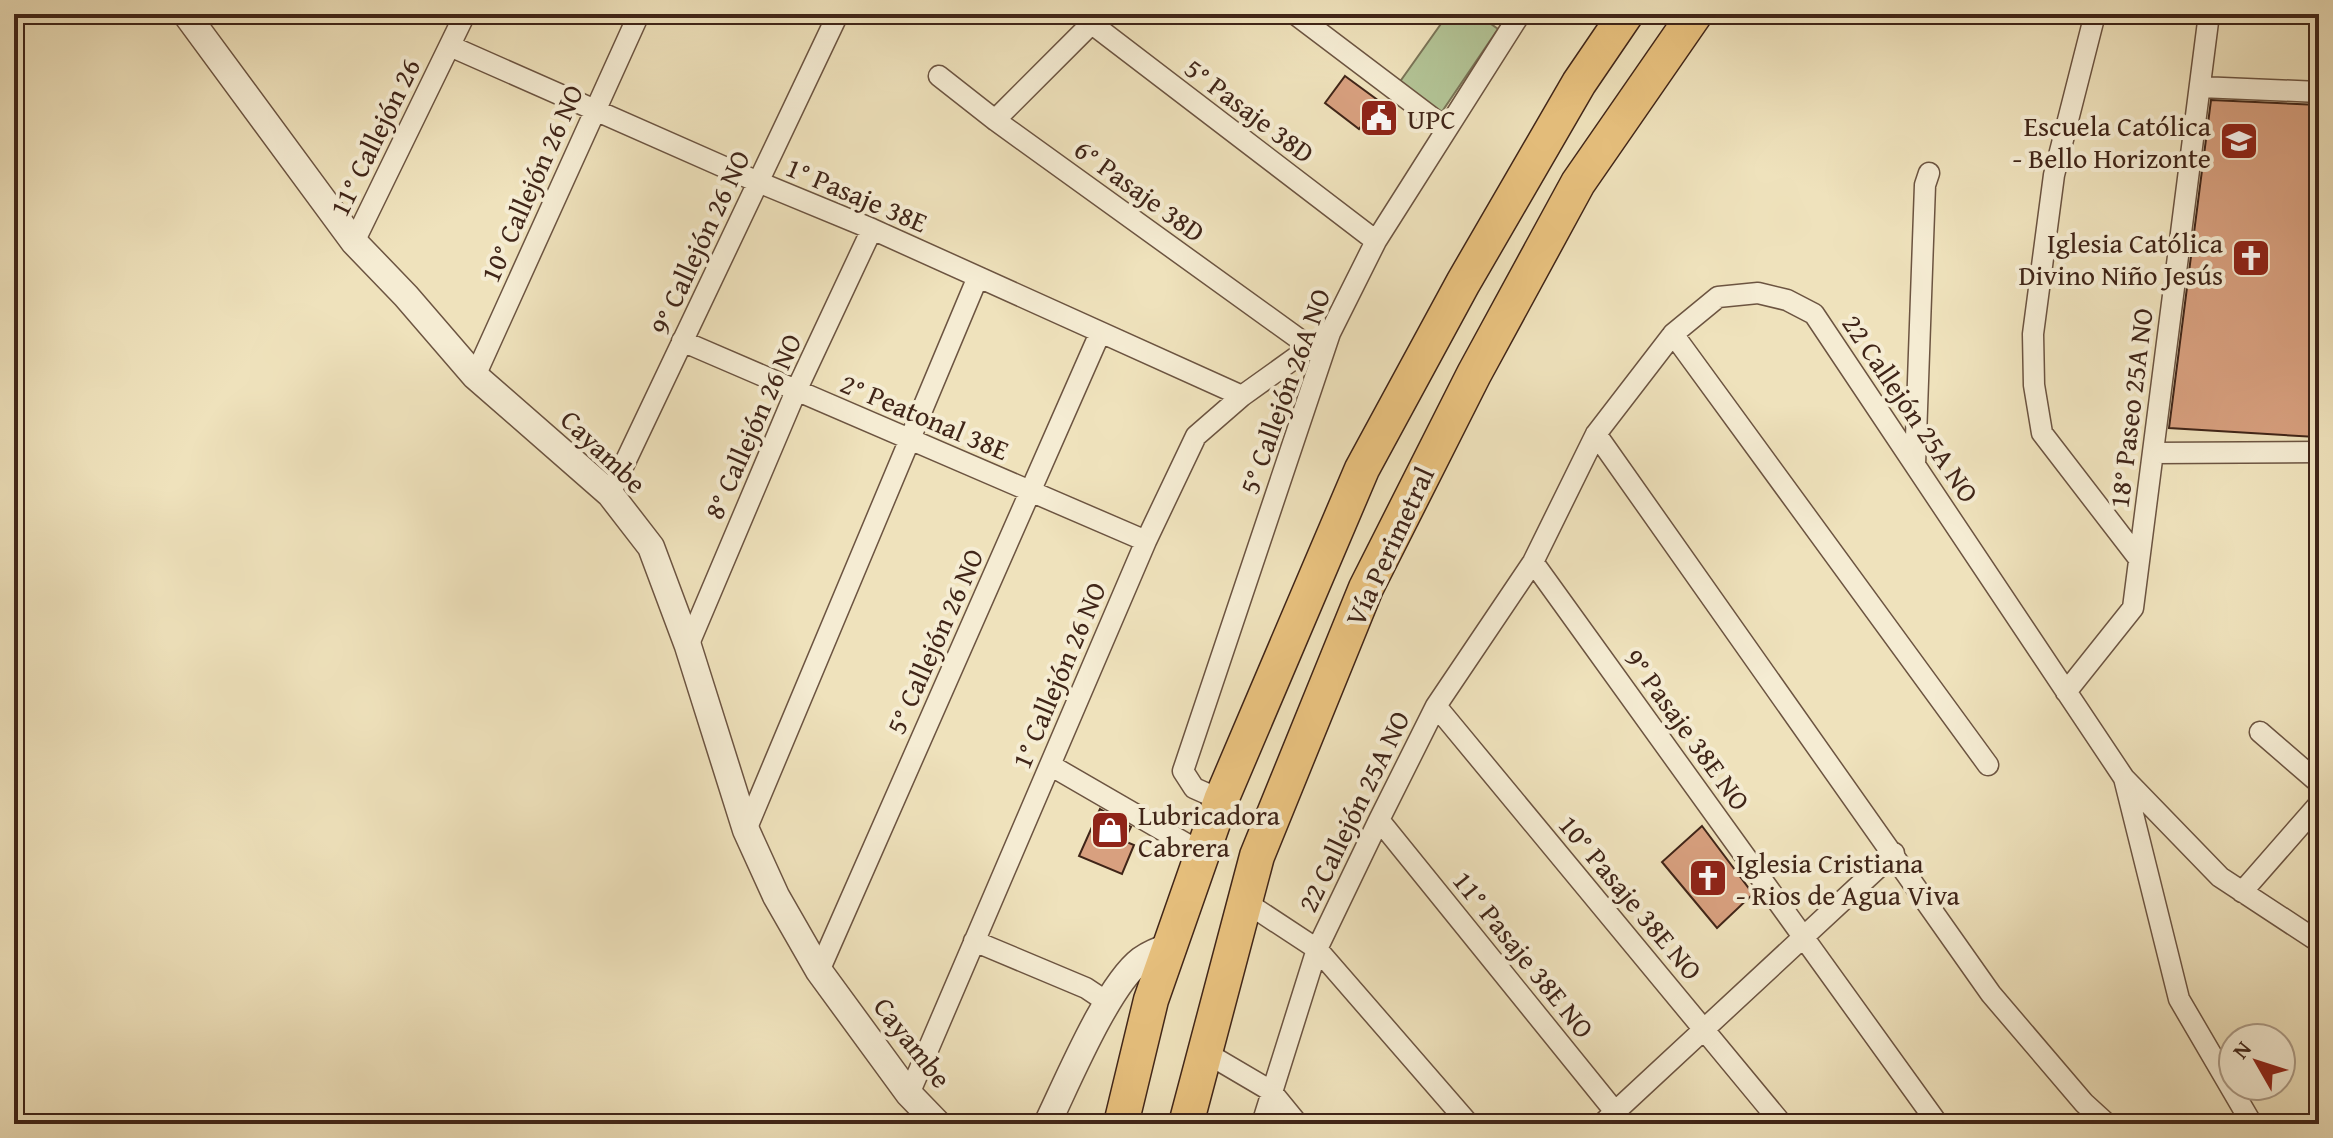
<svg xmlns="http://www.w3.org/2000/svg" width="2333" height="1138" viewBox="0 0 2333 1138" font-family="'Gentium Book Plus',serif">
<style>
.green{fill:#b3c496;stroke:#7a7457;stroke-width:2}
.building{fill:#d8a07f;stroke:#402518;stroke-width:2}
.lines{fill:none;stroke-linecap:round;stroke-linejoin:round}
.minor-casing{stroke:#6c5441;stroke-width:23}
.tertiary-casing{stroke:#6c5441;stroke-width:29}
.trunk-casing{stroke:#402518;stroke-width:37}
.minor{stroke:#f5ecd3;stroke-width:20}
.tertiary{stroke:#f5ecd3;stroke-width:26}
.trunk{stroke:#e8c17e;stroke-width:34}
.labels{text-anchor:middle;dominant-baseline:central;stroke-width:8;stroke-linejoin:round;paint-order:stroke}
.street-label{font-size:28px;fill:#402518;stroke:#f5ecd3}
.poi-label{font-size:28px;fill:#402518;stroke:#f5ecd3;text-anchor:start}
</style>
<rect width="100%" height="100%" fill="#efe2bc"/>
<filter id="stains"><feTurbulence type="fractalNoise" baseFrequency=".0025" numOctaves="4"/><feColorMatrix values="0 0 0 0 .2 0 0 0 0 .09 0 0 0 0 .02 0 0 0 .5 -.17"/></filter>
<radialGradient id="worn" r=".72"><stop offset=".6" stop-color="#630" stop-opacity="0"/><stop offset="1" stop-color="#630" stop-opacity=".3"/></radialGradient>
<path class="green" d="M 1448,14 L 1477,14 L 1498,29 L 1439,116 L 1399,83 Z"/>
<path class="building" d="M 1345,76 L 1379,101 L 1359,129 L 1325,103 Z
M 2211,100 L 2319,105 L 2319,420 L 2316,437 L 2169,428 Z
M 1100,809 L 1131,827 L 1124,841 L 1134,845 L 1122,874 L 1079,856 Z
M 1702,826 L 1753,894 L 1717,928 L 1662,862 Z"/>
<g class="lines">
<defs>
<path id="minor" d="M 1295,14 L 1447,129
M 2095,14 L 2054,175 L 2033,334 L 2034,385 L 2042,433 L 2139,559
M 1091,23 L 1376,241
M 450,46 L 758,182 L 872,229 L 1242,396
M 939,76 L 995,120 L 1310,347
M 2200,87 L 2319,92
M 995,120 L 1098,17
M 354,242 L 465,14
M 1673,334 L 1988,765
M 682,341 L 1146,541
M 475,376 L 639,14
M 1596,434 L 1991,994 L 2084,1103 L 2107,1124
M 2153,453 L 2319,452
M 1915,465 L 1925,185 L 1929,173
M 610,494 L 838,14
M 1533,562 L 1938,1124
M 688,646 L 796,391 L 872,229
M 2066,692 L 2133,608 L 2209,14
M 1436,706 L 1782,1124
M 2260,732 L 2319,783
M 1050,765 L 1202,853
M 2124,778 L 2179,999 L 2252,1124
M 1221,800 L 1194,788 L 1183,771 L 1330,333 L 1376,241 L 1520,14
M 1379,820 L 1625,1124
M 746,830 L 977,279
M 2242,892 L 2319,804
M 1244,901 L 1317,949 L 1469,1124
M 974,941 L 1086,988 L 1107,1002
M 819,971 L 1100,333
M 1203,1051 L 1271,1091 L 1298,1124
M 909,1094 L 1146,541 L 1196,436 L 1242,396 L 1330,333
M 1262,1124 L 1317,949 L 1379,820 L 1436,706 L 1533,562 L 1596,434 L 1673,334 L 1718,297 L 1758,293 L 1787,300 L 1814,314 L 2124,778 L 2220,877 L 2319,942
M 1602,1124 L 1894,853"/>
<path id="tertiary" d="M 186,14 L 354,242 L 406,296 L 475,376 L 610,494 L 651,547 L 688,646 L 746,830 L 776,896 L 819,971 L 909,1094 L 938,1124
M 1047,1124 C 1067,1083 1107,986 1141,960 C 1150,954 1159,950 1169,947"/>
<path id="trunk" d="M 1121,1124 L 1151,1000 L 1221,800 L 1362,469 L 1463,283 L 1579,83 L 1626,14
M 1186,1124 L 1257,856 L 1366,588 L 1474,374 L 1578,183 L 1695,14"/>
</defs>
<use href="#minor" class="minor-casing"/>
<use href="#tertiary" class="tertiary-casing"/>
<use href="#trunk" class="trunk-casing"/>
<use href="#minor" class="minor"/>
<use href="#tertiary" class="tertiary"/>
<use href="#trunk" class="trunk"/>
</g>
<defs>
<symbol id="civic-square" viewBox="-11 -11 22 22"><rect x="-9" y="-9" width="18" height="18" rx="4" fill="#8f2418" stroke="#f5ecd3"/><path d="M-.6-6.5H3V-4.5H.6V-3L4-1V1h2V6H-6V1h2V-1L-.6-3ZM-1.2 2.5V6h2.4V2.5Z" fill="#fff"/></symbol>
<symbol id="school-square" viewBox="-11 -11 22 22"><rect x="-9" y="-9" width="18" height="18" rx="4" fill="#8f2418" stroke="#f5ecd3"/><path d="M0-5L7-2L0 1L-7-2ZM-4 1L0 2.5L4 1V4Q0 6-4 4Z" fill="#fff"/></symbol>
<symbol id="church-square" viewBox="-11 -11 22 22"><rect x="-9" y="-9" width="18" height="18" rx="4" fill="#8f2418" stroke="#f5ecd3"/><path d="M-1.2-6h2.4v3.5h3.3v2.4h-3.3V6h-2.4V-.1h-3.3v-2.4h3.3Z" fill="#fff"/></symbol>
<symbol id="shop-square" viewBox="-11 -11 22 22"><rect x="-9" y="-9" width="18" height="18" rx="4" fill="#8f2418" stroke="#f5ecd3"/><path d="M-5-2.5h2.3a2.7 3.5 0 0 1 5.4 0H5L5.5 6h-11ZM-1.5-2.5h3a1.5 2.3 0 0 0-3 0Z" fill="#fff"/></symbol>
</defs>
<g fill-rule="evenodd">
<use href="#civic-square" x="1357" y="96" width="44" height="44"/>
<use href="#school-square" x="2217" y="119" width="44" height="44"/>
<use href="#church-square" x="2229" y="236" width="44" height="44"/>
<use href="#shop-square" x="1088" y="808" width="44" height="44"/>
<use href="#church-square" x="1686" y="856" width="44" height="44"/>
</g>
<g class="labels">
<g class="street-label">
<text transform="translate(1250 110) rotate(37)">5° Pasaje 38D</text>
<text transform="translate(374 137) rotate(-64)">11° Callejón 26</text>
<text transform="translate(531 183) rotate(-66)">10° Callejón 26 NO</text>
<text transform="translate(1140 190) rotate(36)">6° Pasaje 38D</text>
<text transform="translate(857 194) rotate(23)">1° Pasaje 38E</text>
<text transform="translate(699 242) rotate(-65)">9° Callejón 26 NO</text>
<text transform="translate(1284 391) rotate(-70)">5° Callejón 26A NO</text>
<text transform="translate(1911 408) rotate(56)">22 Callejón 25A NO</text>
<text transform="translate(2130 408) rotate(-83)">18° Paseo 25A NO</text>
<text transform="translate(925 416) rotate(23)">2° Peatonal 38E</text>
<text transform="translate(752 426) rotate(-66)">8° Callejón 26 NO</text>
<text transform="translate(604 451) rotate(44)">Cayambe</text>
<text transform="translate(1389 546) rotate(-65)">Vía Perimetral</text>
<text transform="translate(934 641) rotate(-66)">5° Callejón 26 NO</text>
<text transform="translate(1058 675) rotate(-67)">1° Callejón 26 NO</text>
<text transform="translate(1688 729) rotate(54)">9° Pasaje 38E NO</text>
<text transform="translate(1353 811) rotate(-64)">22 Callejón 25A NO</text>
<text transform="translate(1631 897) rotate(50)">10° Pasaje 38E NO</text>
<text transform="translate(1524 954) rotate(51)">11° Pasaje 38E NO</text>
<text transform="translate(913 1042) rotate(52)">Cayambe</text>
</g>
<g class="poi-label">
<text x="1407" y="118">UPC</text>
<text x="2211" y="125" text-anchor="end">Escuela Católica<tspan x="2211" dy="32">- Bello Horizonte</tspan></text>
<text x="2223" y="242" text-anchor="end">Iglesia Católica<tspan x="2223" dy="32">Divino Niño Jesús</tspan></text>
<text x="1138" y="814">Lubricadora<tspan x="1138" dy="32">Cabrera</tspan></text>
<text x="1736" y="862">Iglesia Cristiana<tspan x="1736" dy="32">- Rios de Agua Viva</tspan></text>
</g>
</g>
<rect width="2333" height="1138" fill="none" stroke="#efe2bc" stroke-width="48"/>
<rect x="16" y="16" width="2301" height="1106" fill="none" stroke="#402518" stroke-width="4"/>
<rect x="24" y="24" width="2285" height="1090" fill="none" stroke="#402518" stroke-width="2"/>
<g transform="translate(2257 1062) rotate(309)"><circle r="38" fill="#f5ecd3" stroke="#ad9c88" stroke-width="2"/>
<path d="M0-6L14 30L0 20L-14 30Z" fill="#8f2418"/>
<text y="-12" font-size="22" font-weight="bold" text-anchor="middle" fill="#402518">N</text>
</g>
<rect width="100%" height="100%" filter="url(#stains)"/>
<rect width="100%" height="100%" fill="url(#worn)"/>
</svg>
